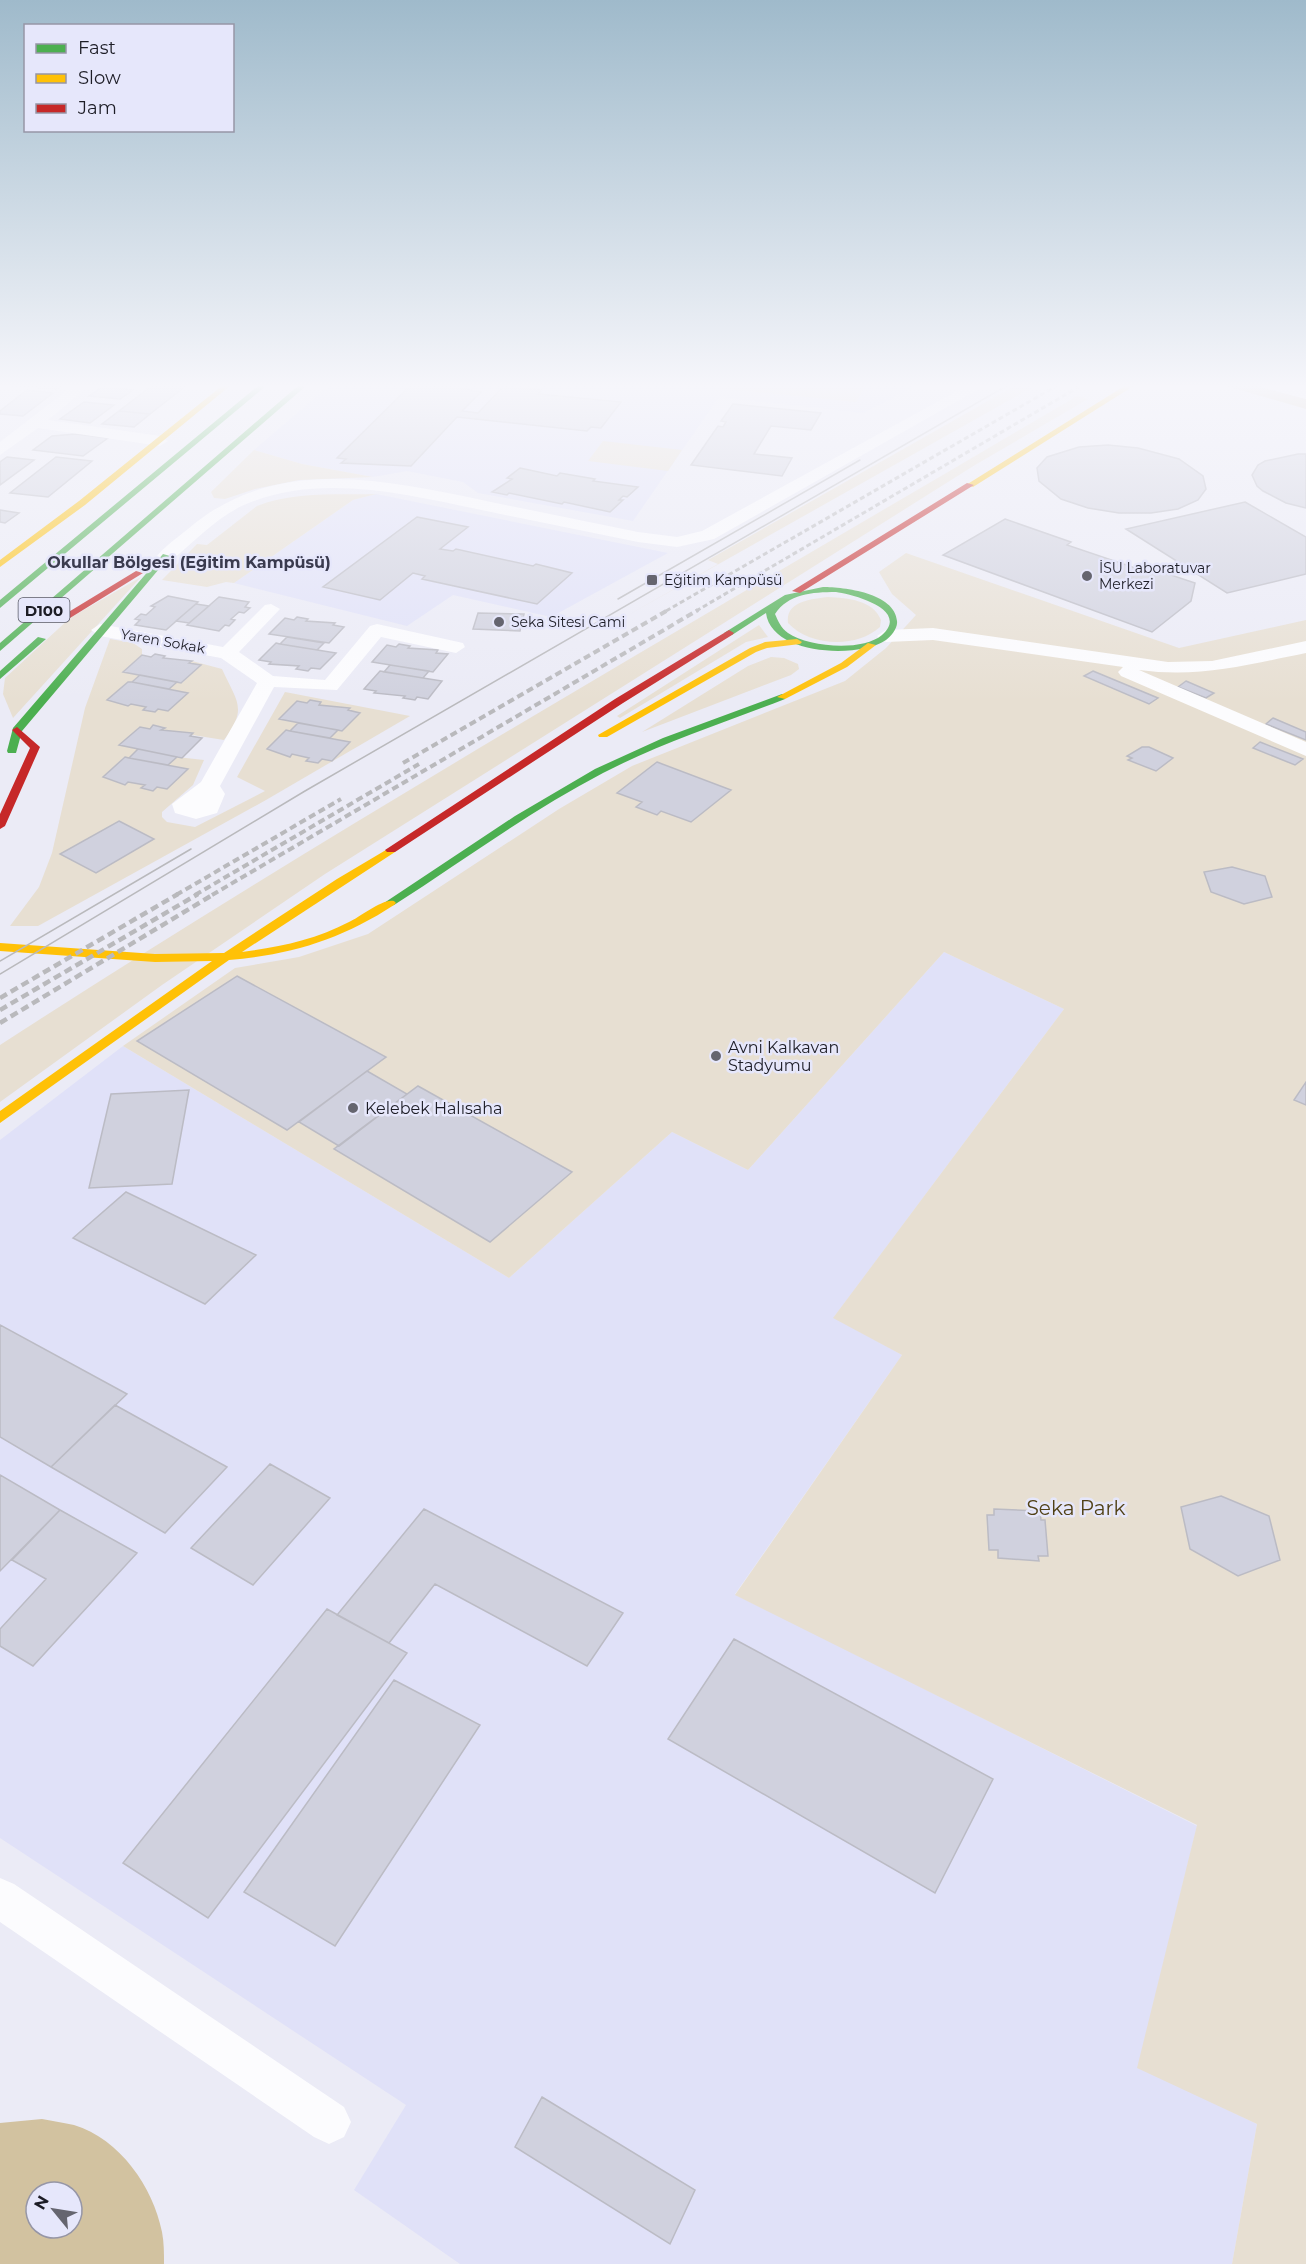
<svg xmlns="http://www.w3.org/2000/svg" width="1306" height="2264" viewBox="0 0 1306 2264" font-family="Montserrat,sans-serif">
<style>
.built{fill:#e0e1f8}
.green{fill:#e7dfd2}
.water{fill:#d2c2a0;fill-rule:evenodd}
.building{fill:#d0d1de;stroke:#bbbbc4;stroke-width:1.5}
.lines{fill:none;stroke-linecap:round;stroke-linejoin:round}
.street{fill:#fcfcfe;fill-rule:evenodd}
.fast{fill:#4caf50;fill-rule:evenodd}
.slow{fill:#ffc107;fill-rule:evenodd}
.jam{fill:#c62828;fill-rule:evenodd}
.tram{stroke:#b9b9bc;stroke-width:1.5}
.rail-far2{stroke:#b9b9bc;stroke-width:3;stroke-dasharray:5 3;stroke-linecap:butt}
.rail-far1{stroke:#b9b9bc;stroke-width:4;stroke-dasharray:7 4;stroke-linecap:butt}
.rail{stroke:#b9b9bc;stroke-width:4.5;stroke-dasharray:8 4.5;stroke-linecap:butt}
.poi-dot{fill:#65656f;stroke:#e6e7fb;stroke-width:2}
.labels{text-anchor:middle;dominant-baseline:central;stroke-width:5;stroke-linejoin:round;paint-order:stroke}
.far-poi-label{font-size:14px;fill:#1d1d26;stroke:#e6e7fb;text-anchor:start}
.far-street-label{font-size:14px;fill:#1d1d26;stroke:#e6e7fb}
.shield{fill:#e6e7fb;stroke:#595a66;stroke-width:1.5}
.shield-label{font-size:15px;font-weight:bold;fill:#1d1d26}
.far-quarter-label{font-size:16px;font-weight:bold;fill:#3a3b4f;stroke:#e6e7fb}
.poi-label{font-size:16px;fill:#1d1d26;stroke:#e6e7fb;text-anchor:start}
.near-park-label{font-size:20px;fill:#504015;stroke:#e6e7fb}
</style>
<rect width="100%" height="100%" fill="#ebebf6"/>
<path class="built" d="M 330,385 L 918,385 L 863,413 L 719,397 L 633,521 L 478,493 L 463,482 L 407,471 L 373,477 L 302,464 L 254,450 Z
M 376,494 L 668,553 L 551,617 L 453,595 L 407,626 L 234,583 L 353,500 Z
M 944,952 L 1064,1009 L 834,1317 L 902,1355 L 735,1594 L 1197,1826 L 1138,2067 L 1257,2124 L 1232,2264 L 460,2264 L 354,2190 L 406,2105 L 0,1838 L 0,1140 L 123,1046 L 509,1278 L 672,1132 L 748,1170 Z"/>
<path class="green" d="M 718,385 L 866,385 L 856,402 L 716,388 Z
M 1016,385 L 1036,385 L 623,618 L 718,564 L 708,560 Z
M 1077,396 L 1088,399 L 975,465 L 325,874 L 162,985 L 0,1102 L 0,1045 C 352,817 716,609 1077,396 Z
M 603,441 L 682,450 L 668,471 L 588,461 Z
M 254,450 L 302,464 L 373,477 L 299,480 L 255,489 L 225,499 L 214,498 L 211,492 Z
M 376,494 L 353,500 L 234,583 L 226,582 L 207,587 L 162,580 L 197,544 L 207,545 L 257,506 C 294,491 338,495 376,494 Z
M 906,553 L 1179,648 L 1306,620 L 1306,2264 L 1232,2264 L 1257,2124 L 1137,2068 L 1197,1825 L 735,1595 L 902,1355 L 833,1318 L 1064,1009 L 944,952 L 748,1170 L 672,1132 L 509,1278 L 123,1046 L 235,968 L 299,957 L 368,934 L 559,809 L 632,766 L 845,681 L 886,648 L 916,615 L 892,594 L 879,572 Z
M 141,577 L 13,718 L 3,694 L 5,678 L 70,618 Z
M 828,597 C 848,598 873,600 881,620 L 880,627 C 856,649 809,646 788,623 C 785,601 812,599 828,597 Z
M 759,625 L 768,637 L 746,642 L 620,718 L 617,716 Z
M 110,639 L 133,643 L 142,649 L 142,655 L 123,672 L 140,675 L 132,682 L 128,682 L 108,700 L 128,706 L 131,704 L 158,709 L 187,693 L 169,689 L 177,682 L 182,683 L 200,666 L 189,663 L 192,661 L 222,669 C 237,702 248,708 224,740 L 161,730 L 164,727 L 153,725 L 150,729 L 139,727 L 120,745 L 138,749 L 129,758 L 124,757 L 103,777 L 125,785 L 128,782 L 145,785 L 142,788 L 153,791 L 157,787 L 167,789 L 187,770 L 168,765 L 177,757 L 204,760 L 193,785 L 162,812 L 162,817 L 167,822 L 195,827 L 265,791 L 237,777 L 285,692 L 410,716 L 266,800 L 38,926 L 10,926 L 39,887 L 52,853 L 85,708 Z
M 771,657 L 784,658 L 798,664 L 799,669 L 791,675 L 642,732 L 748,666 Z"/>
<path class="water" d="M 1223,385 L 1255,385 L 1306,399 L 1306,409 Z
M 42,2119 C 53,2121 64,2123 74,2125 C 120,2139 153,2187 162,2232 C 164,2242 164,2253 164,2264 L 0,2264 L 0,2123 ZM 36,2192 L 72,2192 L 72,2228 L 36,2228 Z"/>
<path class="building" d="M 7,385 L 63,385 L 57,389 Z
M 153,385 L 187,385 L 150,414 L 119,411 Z
M 411,385 L 442,385 L 481,392 L 462,411 L 478,413 L 503,387 L 541,390 L 538,394 L 621,402 L 601,428 L 591,427 L 587,431 L 457,417 L 411,466 L 341,463 L 346,459 L 337,458 Z
M 102,387 L 133,390 L 120,399 L 89,396 Z
M 27,390 L 53,393 L 23,416 L 0,414 L 0,411 Z
M 84,402 L 114,405 L 90,423 L 60,419 Z
M 733,404 L 821,413 L 811,430 L 771,426 L 754,454 L 792,458 L 782,476 L 691,465 L 718,426 L 723,427 L 726,422 L 721,421 Z
M 119,411 L 150,414 L 134,427 L 102,424 Z
M 76,434 L 108,438 L 83,456 L 33,450 L 52,436 Z
M 1108,445 L 1138,448 L 1179,459 L 1203,476 L 1206,489 L 1198,500 L 1178,509 L 1151,513 L 1119,513 L 1088,508 L 1061,499 L 1039,481 L 1037,468 L 1047,457 L 1079,447 Z
M 1298,454 L 1306,454 L 1306,508 L 1286,503 L 1263,491 L 1257,486 L 1252,475 L 1258,465 L 1265,461 Z
M 7,457 L 34,460 L 0,485 L 0,462 Z
M 56,457 L 92,461 L 48,497 L 10,493 Z
M 520,468 L 557,476 L 560,473 L 595,479 L 593,481 L 638,487 L 627,497 L 623,496 L 619,500 L 623,500 L 610,512 L 564,502 L 562,504 L 509,493 L 507,495 L 492,492 L 512,479 L 507,478 Z
M 1245,502 L 1306,537 L 1306,574 L 1227,593 L 1126,529 Z
M 0,510 L 19,513 L 5,523 L 0,522 Z
M 417,517 L 468,527 L 440,549 L 453,551 L 456,549 L 533,566 L 536,564 L 572,573 L 537,604 L 422,579 L 425,576 L 413,573 L 380,600 L 323,587 Z
M 1005,519 L 1071,542 L 1067,545 L 1138,569 L 1144,566 L 1195,583 L 1191,601 L 1152,632 L 943,555 Z
M 168,596 L 198,602 L 166,630 L 135,625 L 140,620 L 135,619 L 141,614 L 146,615 L 155,607 L 151,606 Z
M 219,597 L 249,602 L 245,607 L 250,608 L 244,613 L 239,612 L 231,619 L 235,620 L 229,626 L 225,625 L 219,631 L 187,625 Z
M 196,604 L 209,606 L 189,623 L 176,621 Z
M 478,613 L 524,614 L 520,631 L 473,629 Z
M 297,617 L 308,619 L 306,621 L 335,623 L 333,625 L 344,627 L 329,643 L 269,634 L 285,618 L 294,620 Z
M 287,637 L 324,643 L 317,650 L 280,644 Z
M 276,643 L 280,644 L 336,653 L 320,669 L 311,668 L 308,671 L 296,669 L 299,666 L 269,664 L 271,662 L 259,660 Z
M 399,644 L 410,646 L 408,648 L 438,650 L 436,653 L 448,654 L 433,672 L 372,662 L 387,645 L 396,647 Z
M 155,654 L 165,656 L 163,658 L 192,661 L 189,663 L 201,665 L 181,683 L 123,672 L 142,655 L 151,657 Z
M 390,665 L 429,671 L 423,678 L 384,672 Z
M 380,671 L 423,678 L 442,681 L 428,699 L 417,697 L 415,700 L 403,698 L 405,696 L 374,693 L 376,691 L 364,689 Z
M 1093,671 L 1158,698 L 1149,704 L 1084,676 Z
M 140,675 L 177,682 L 169,689 L 132,682 Z
M 1186,681 L 1214,693 L 1206,698 L 1178,687 Z
M 128,682 L 132,682 L 188,693 L 168,711 L 158,709 L 155,712 L 143,710 L 146,707 L 131,704 L 128,706 L 107,700 Z
M 310,700 L 321,702 L 319,705 L 350,708 L 348,710 L 360,713 L 342,731 L 279,719 L 297,701 L 307,703 Z
M 1273,718 L 1306,732 L 1306,740 L 1266,724 Z
M 298,723 L 338,730 L 330,738 L 290,731 Z
M 153,725 L 165,728 L 161,730 L 193,733 L 190,736 L 202,738 L 182,758 L 119,745 L 140,727 L 150,729 Z
M 286,730 L 290,731 L 350,742 L 332,761 L 322,759 L 318,763 L 306,761 L 309,758 L 292,754 L 290,757 L 267,749 Z
M 1260,742 L 1303,759 L 1295,765 L 1253,748 Z
M 1142,747 L 1149,747 L 1173,758 L 1156,771 L 1128,760 L 1132,758 L 1127,756 Z
M 138,749 L 177,757 L 168,765 L 129,758 Z
M 125,757 L 129,758 L 188,769 L 167,789 L 157,787 L 153,791 L 141,788 L 145,785 L 128,782 L 125,785 L 103,777 Z
M 657,762 L 731,790 L 691,822 L 661,811 L 657,815 L 636,807 L 642,802 L 617,793 Z
M 119,821 L 154,839 L 96,873 L 60,854 Z
M 1232,867 L 1265,876 L 1272,897 L 1244,904 L 1211,892 L 1204,872 Z
M 237,976 L 386,1057 L 287,1130 L 137,1041 Z
M 367,1071 L 407,1094 L 339,1146 L 299,1122 Z
M 1306,1082 L 1306,1105 L 1294,1100 Z
M 418,1086 L 572,1172 L 490,1242 L 334,1149 Z
M 189,1090 L 172,1184 L 89,1188 L 111,1094 Z
M 126,1192 L 256,1255 L 205,1304 L 73,1238 Z
M 0,1325 L 127,1394 L 51,1467 L 0,1437 Z
M 115,1405 L 227,1467 L 165,1533 L 51,1467 Z
M 270,1464 L 330,1498 L 253,1585 L 191,1548 Z
M 0,1475 L 60,1510 L 0,1571 Z
M 1221,1496 L 1269,1516 L 1280,1560 L 1238,1576 L 1190,1549 L 1181,1507 Z
M 424,1509 L 623,1613 L 587,1666 L 435,1584 L 389,1643 L 337,1615 Z
M 994,1509 L 1040,1511 L 1041,1520 L 1045,1520 L 1048,1556 L 1038,1556 L 1039,1561 L 998,1558 L 998,1550 L 989,1550 L 987,1515 L 994,1515 Z
M 60,1510 L 137,1553 L 33,1666 L 0,1646 L 0,1629 L 46,1579 L 12,1560 Z
M 327,1609 L 407,1653 L 208,1918 L 123,1863 Z
M 734,1639 L 993,1779 L 935,1893 L 668,1739 Z
M 394,1680 L 480,1725 L 335,1946 L 244,1892 Z
M 542,2097 L 695,2190 L 670,2244 L 515,2147 Z"/>
<g class="lines">
<path class="street" d="M 74,385 L 90,385 L 48,420 L 160,436 L 168,441 L 160,446 L 38,428 L 0,455 L 0,442 Z
M 968,385 L 986,385 L 714,539 L 677,547 L 638,542 C 589,532 540,522 491,512 C 412,496 322,471 244,505 C 217,517 195,541 172,560 L 160,560 L 157,556 C 165,546 178,537 188,529 C 276,453 388,481 491,502 C 540,512 589,522 638,532 L 677,537 L 702,531 Z
M 1262,385 L 1285,385 L 1306,390 L 1306,399 L 1264,388 Z
M 271,604 L 280,609 L 239,652 L 273,676 L 325,680 L 370,626 L 377,624 L 463,643 L 465,647 L 456,653 L 381,637 L 337,690 L 274,687 L 220,786 L 225,794 L 217,813 L 196,819 L 175,813 L 172,804 L 201,782 L 257,683 L 221,658 L 100,636 L 91,630 L 100,624 L 223,647 L 265,605 Z
M 933,628 L 1168,662 L 1212,661 L 1306,641 L 1306,653 C 1246,665 1200,678 1139,670 L 1306,742 L 1306,756 L 1121,676 L 1118,672 L 1123,667 L 933,640 L 886,642 L 877,636 L 886,630 Z
M 0,1878 L 14,1884 L 344,2107 L 351,2122 L 344,2137 L 329,2144 L 314,2137 L 0,1922 Z"/>
<path class="fast" d="M 259,385 L 267,385 L 0,608 L 0,600 Z
M 299,385 L 307,385 L 0,651 L 0,643 Z
M 163,554 L 170,556 L 22,731 L 16,753 L 8,753 L 7,751 L 13,728 Z
M 823,587 C 844,587 895,593 897,621 C 898,628 891,636 886,640 C 858,659 771,655 766,613 L 732,635 L 724,633 L 785,595 ZM 836,592 C 851,594 911,609 882,635 C 862,652 808,647 788,633 C 781,628 778,621 775,614 C 788,594 812,592 836,592 Z
M 38,637 L 46,639 L 0,679 L 0,671 Z
M 782,694 L 785,695 L 785,699 C 724,723 661,743 603,773 C 530,811 463,861 394,905 L 390,906 L 384,903 L 515,816 L 595,769 L 663,738 Z"/>
<path class="slow" d="M 223,385 L 231,385 L 85,505 L 0,567 L 0,560 L 79,501 Z
M 1126,385 L 1135,385 L 973,487 L 966,485 Z
M 797,639 L 802,642 L 800,644 L 767,648 L 756,652 L 607,737 L 599,737 L 598,735 L 750,648 L 765,642 Z
M 868,643 L 876,645 L 847,667 L 785,699 L 777,697 L 841,663 Z
M 391,847 L 395,848 L 395,852 L 242,952 C 279,947 315,940 349,922 C 360,917 383,898 394,901 L 396,903 L 394,905 C 342,939 291,955 229,960 L 0,1123 L 0,1111 L 212,961 L 155,962 L 0,951 L 0,943 L 155,954 L 224,953 L 337,879 Z"/>
<path class="jam" d="M 967,483 L 974,485 L 800,593 L 792,591 Z
M 136,571 L 143,573 L 70,618 L 62,616 Z
M 729,630 L 734,633 L 732,635 L 623,703 L 395,852 L 387,852 L 385,850 L 615,699 Z
M 17,727 L 40,747 L 5,826 L 0,829 L 0,814 L 30,748 L 12,730 Z"/>
<path class="tram" d="M 618,599 L 860,460
M 0,961 L 191,849
M 0,974 L 305,791 L 1008,385"/>
<path class="rail-far2" d="M 666,611 L 1058,385
M 696,611 L 1082,385"/>
<path class="rail-far1" d="M 403,763 L 668,610
M 176,895 L 341,799
M 195,895 L 419,764
M 212,895 L 698,610"/>
<path class="rail" d="M 0,998 L 178,894
M 0,1010 L 198,894
M 0,1023 L 214,894"/>
</g>
<linearGradient id="sky" x2="0" y2="1"><stop stop-color="#9fbacb"/><stop offset="0.55" stop-color="#f6f6fb"/><stop offset="1" stop-color="#f6f6fb" stop-opacity="0"/></linearGradient>
<rect width="1306" height="702" fill="url(#sky)"/>
<g class="poi-dot">
<circle cx="1087" cy="576" r="6"/>
<rect x="646" y="574" width="12" height="12" rx="3"/>
<circle cx="499" cy="622" r="6"/>
<circle cx="716" cy="1056" r="6"/>
<circle cx="353" cy="1108" r="6"/>
</g>
<g class="labels">
<g class="far-poi-label">
<text x="1099" y="568">İSU Laboratuvar<tspan x="1099" dy="16">Merkezi</tspan></text>
<text x="664" y="580">Eğitim Kampüsü</text>
<text x="511" y="622">Seka Sitesi Cami</text>
</g>
<g class="far-street-label">
<text transform="translate(163 641) rotate(10)">Yaren Sokak</text>
</g>
<rect class="shield" x="18.5" y="598" width="51" height="24" rx="4.5"/>
<g class="shield-label">
<text x="44" y="610">D100</text>
</g>
<g class="far-quarter-label">
<text x="189" y="562">Okullar Bölgesi (Eğitim Kampüsü)</text>
</g>
<g class="poi-label">
<text x="728" y="1047">Avni Kalkavan<tspan x="728" dy="18">Stadyumu</tspan></text>
<text x="365" y="1108">Kelebek Halısaha</text>
</g>
<g class="near-park-label">
<text x="1076" y="1508">Seka Park</text>
</g>
</g>
<rect x="24" y="24" width="210" height="108" fill="#e6e7fb" stroke="#9696a6" stroke-width="1.5"/>
<rect x="36" y="44" width="30" height="9" fill="#4caf50" stroke="#9696a6" stroke-width="1.5"/>
<text x="78" y="54" font-size="18" fill="#1d1d26">Fast</text>
<rect x="36" y="74" width="30" height="9" fill="#ffc107" stroke="#9696a6" stroke-width="1.5"/>
<text x="78" y="84" font-size="18" fill="#1d1d26">Slow</text>
<rect x="36" y="104" width="30" height="9" fill="#c62828" stroke="#9696a6" stroke-width="1.5"/>
<text x="78" y="114" font-size="18" fill="#1d1d26">Jam</text>
<g transform="translate(54 2210) rotate(300)"><circle r="28" fill="#e6e7fb" stroke="#9696a6" stroke-width="1.5"/>
<path d="M0-4.5L10 22L0 15L-10 22Z" fill="#65656f"/>
<text y="-9" font-size="16" font-weight="bold" text-anchor="middle" fill="#1d1d26">N</text>
</g>
</svg>
